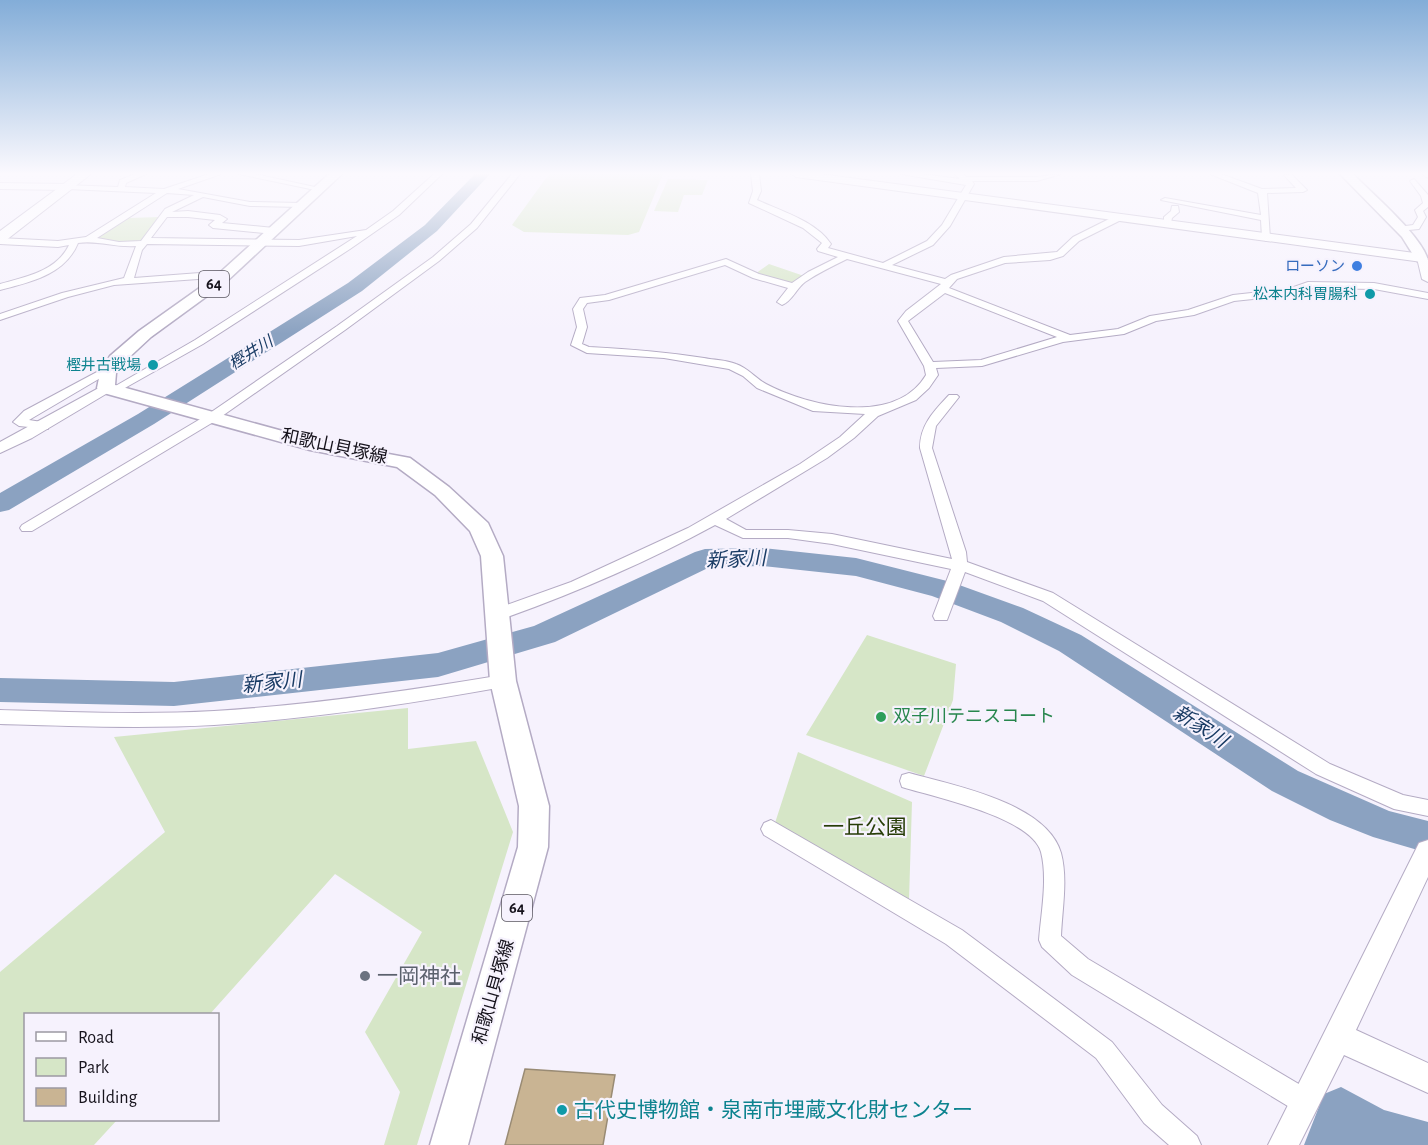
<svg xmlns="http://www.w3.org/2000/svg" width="1428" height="1145" viewBox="0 0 1428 1145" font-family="'Alegreya Sans','Noto Sans JP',sans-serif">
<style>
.green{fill:#d6e6c7}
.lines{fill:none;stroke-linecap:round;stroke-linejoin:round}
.river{fill:#8ba2c1;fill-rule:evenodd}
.building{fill:#c9b493;stroke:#998b74;stroke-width:1.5}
.minor-casing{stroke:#b4abc4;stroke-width:2}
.tertiary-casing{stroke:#b4abc4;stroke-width:2}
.secondary-casing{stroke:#b4abc4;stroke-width:2}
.primary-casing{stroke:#b4abc4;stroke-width:3}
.trunk-casing{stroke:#b4abc4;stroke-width:2}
.minor{fill:#fff;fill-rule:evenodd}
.tertiary{fill:#fff;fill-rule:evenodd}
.secondary{fill:#fff;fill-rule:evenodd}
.primary{fill:#fff;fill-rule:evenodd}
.trunk{fill:#fff;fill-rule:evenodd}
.shop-dot{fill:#3f7fe0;stroke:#f6f2fd;stroke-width:2}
.culture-dot{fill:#0f9aa8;stroke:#f6f2fd;stroke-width:2}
.leisure-dot{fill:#2e9e5b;stroke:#f6f2fd;stroke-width:2}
.worship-dot{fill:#6b7280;stroke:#f6f2fd;stroke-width:2}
.labels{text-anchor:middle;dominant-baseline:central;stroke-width:4.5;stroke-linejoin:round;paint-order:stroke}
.far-shop-label{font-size:15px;fill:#366cbe;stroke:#f6f2fd;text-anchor:end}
.far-culture-label{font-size:15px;fill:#0d838f;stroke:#f6f2fd;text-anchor:end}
.shield{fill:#f6f2fd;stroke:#595660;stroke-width:1.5}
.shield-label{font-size:16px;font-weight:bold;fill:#16131c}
.far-water-label{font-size:16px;font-style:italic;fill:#193b64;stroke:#f6f2fd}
.street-label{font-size:18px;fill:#16131c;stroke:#f6f2fd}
.leisure-label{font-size:18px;fill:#27864d;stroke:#f6f2fd;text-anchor:start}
.water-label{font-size:20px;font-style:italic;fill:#193b64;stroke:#f6f2fd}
.near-park-label{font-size:21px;fill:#273d07;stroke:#f6f2fd}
.near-worship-label{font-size:21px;fill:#5b616d;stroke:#f6f2fd;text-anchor:start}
.near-culture-label{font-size:21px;fill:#0d838f;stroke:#f6f2fd;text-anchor:start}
</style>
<rect width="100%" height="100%" fill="#f6f2fd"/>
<path class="green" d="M 549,174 L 663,174 L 639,232 L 628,235 L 524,232 L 512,225 Z
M 668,179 L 708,180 L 702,195 L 684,195 L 678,212 L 654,211 Z
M 160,217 L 141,242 L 119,244 L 94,238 L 128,218 Z
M 769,264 L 807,277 L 792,285 L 755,274 Z
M 867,635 L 956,664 L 953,700 L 924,776 L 806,735 Z
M 408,708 L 408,749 L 476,741 L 513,832 L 417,1145 L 384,1145 L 400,1092 L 365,1032 L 422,932 L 335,874 L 210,1014 L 26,1014 L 26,1120 L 117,1120 L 94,1145 L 0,1145 L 0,972 L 165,832 L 114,737 Z
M 798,752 L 912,802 L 909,900 L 775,823 Z"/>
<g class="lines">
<path class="river" d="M 475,174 L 490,174 L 437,231 L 362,291 L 154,424 L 9,510 L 0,512 L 0,493 L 138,414 L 348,283 L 425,225 Z
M 763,548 L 856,558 L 951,582 L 1023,608 L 1081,635 L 1298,771 L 1389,811 L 1428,821 L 1428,853 L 1373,837 L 1330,820 L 1272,791 L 1059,651 L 1001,622 L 932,596 L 856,576 L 763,566 L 710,567 L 555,642 L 438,677 L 174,706 L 0,702 L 0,678 L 174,682 L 438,653 L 534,626 L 695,552 L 705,549 Z
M 1341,1087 L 1384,1110 L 1428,1122 L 1428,1145 L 1304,1145 L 1324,1094 Z"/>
</g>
<path class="building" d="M 525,1069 L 615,1075 L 603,1145 L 505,1145 Z"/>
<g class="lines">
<defs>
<path id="minor" d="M 135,174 L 146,174 L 126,183 L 125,187 L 164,189 L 209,174 L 221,174 L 178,189 L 250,202 L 301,203 L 305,205 L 301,207 L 250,206 L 203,197 L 172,212 L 188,211 L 220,215 L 227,219 L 222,223 L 274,228 L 278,231 L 274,234 L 213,228 L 209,225 L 215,220 L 188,217 L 167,217 L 151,238 L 299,240 L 366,230 L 393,211 L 434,174 L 442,174 L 399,215 L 350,249 L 203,344 L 116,393 L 110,390 L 112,388 L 195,340 L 357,236 L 299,246 L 147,244 L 142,250 L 134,278 L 226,271 L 231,274 L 226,277 L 114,285 L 68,297 L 0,320 L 0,314 L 62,293 L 124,278 L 136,246 C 116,248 98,240 78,243 C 65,275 30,282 0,290 L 0,284 C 25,277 57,271 69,245 L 58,247 L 0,244 L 0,238 L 58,241 L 86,237 L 156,193 L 67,189 L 64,189 L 64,185 L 118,187 L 120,180 ZM 167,193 L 194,195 L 165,209 L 141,241 L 119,242 L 97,238 Z
M 239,174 L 255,174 L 324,189 L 320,191 Z
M 512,174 L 520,174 L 477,228 L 439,261 L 345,330 L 215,421 L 32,531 L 22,531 L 20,528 L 22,525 L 207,415 L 337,326 L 433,257 L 471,224 Z
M 751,174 L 759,174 L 761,191 L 757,200 C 781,211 816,221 831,244 L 828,248 L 883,263 L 927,241 L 942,225 L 966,185 L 901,174 L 922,174 L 960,179 L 955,174 L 964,174 L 966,177 L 1037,177 L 1061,174 L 1037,181 L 972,181 L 974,184 L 950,226 L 933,245 L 892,265 L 945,279 L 951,275 L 1004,257 L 1057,252 L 1073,237 L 1115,216 L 1121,216 L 1121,220 L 1079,241 L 1063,256 L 1050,260 L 1005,263 L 957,279 L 949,288 L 1070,335 L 1118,329 L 1150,316 L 1188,310 L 1233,295 L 1288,289 L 1308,282 L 1374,283 L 1428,293 L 1428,299 L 1374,289 L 1309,288 L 1290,295 L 1234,301 L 1194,315 L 1156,321 L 1124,334 L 1063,342 L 982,366 L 936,368 L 938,375 L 929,388 L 916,400 L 878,416 L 854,438 L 827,458 L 726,519 L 746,530 L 788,530 L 832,534 L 952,559 L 920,448 C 920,425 934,411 949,395 L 957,395 L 959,397 L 936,426 L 932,448 L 966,552 L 967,562 L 1053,593 L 1330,764 L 1403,795 L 1428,800 L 1428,816 L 1394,809 L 1316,774 L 1043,601 L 965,572 L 947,620 L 935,620 L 933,616 L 951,569 L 832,544 L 788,538 L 743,538 L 715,525 C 647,562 575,593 502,619 L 490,619 L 488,615 L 490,611 L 571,582 L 688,528 L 800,464 L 840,437 L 865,414 L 813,411 L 757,388 L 743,376 L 729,369 L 664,358 L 587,353 L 571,345 L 577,327 L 573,309 L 580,298 L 605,295 L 726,259 L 759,274 L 792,283 L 808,272 L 838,257 L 818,251 L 817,249 L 822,243 L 803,228 L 749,203 L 753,191 ZM 847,259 L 941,284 L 906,311 L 898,321 L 924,366 L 926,375 C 896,426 809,407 766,384 C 755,378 748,368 736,364 C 726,360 714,360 704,358 C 666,352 628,349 589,347 L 582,344 L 587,327 L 583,309 L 587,303 L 609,300 L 725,265 L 753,278 L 788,288 L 777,302 L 782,305 C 792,301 796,289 805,282 C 818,273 833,266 847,259 ZM 945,293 L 1057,337 L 981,360 L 933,362 L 908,321 Z
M 1210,174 L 1221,174 L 1262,189 L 1296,188 L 1284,175 L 1291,174 L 1307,190 L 1303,192 L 1267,193 L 1270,238 L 1266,241 L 1262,238 L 1261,220 L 1161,200 L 1165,198 L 1261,215 L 1258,193 Z
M 1422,174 L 1428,174 L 1428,178 Z
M 1414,179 L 1428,195 L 1428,207 L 1423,211 L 1426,217 L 1419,229 L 1398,231 L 1398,227 L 1413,225 L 1418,217 L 1415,210 L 1423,203 L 1421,196 L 1410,181 Z
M 1172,206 L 1178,206 L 1179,212 L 1172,218 L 1170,227 L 1164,227 L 1164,217 L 1171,211 Z
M 110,365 L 114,366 L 114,370 L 29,420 L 48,423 L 48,429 L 19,426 L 13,422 L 24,411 Z
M 503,675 L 509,677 L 512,681 L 509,685 L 503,687 C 407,704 311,719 214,725 C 143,729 71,726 0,724 L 0,710 C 71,712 143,715 214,711 C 311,705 407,691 503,675 Z
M 909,773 C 953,785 1047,803 1061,853 C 1068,879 1062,910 1061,936 L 1088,959 L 1314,1093 L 1317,1102 L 1314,1111 L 1305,1114 L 1296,1111 L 1072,975 L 1042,947 L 1039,940 C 1041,913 1048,879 1041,852 C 1031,817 934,797 902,787 L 900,781 L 902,775 Z
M 771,820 L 962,930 L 1112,1042 L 1162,1105 L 1197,1136 L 1201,1145 L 1169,1145 L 1144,1123 L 1096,1058 L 946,944 L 764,835 L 761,829 L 764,823 Z"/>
<path id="tertiary" d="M 0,183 L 67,184 L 72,187 L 67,190 L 0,189 Z
M 1422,255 L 1428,260 L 1428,282 L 1422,279 L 1417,258 Z
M 106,384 L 113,388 L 111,391 L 32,438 L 0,453 L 0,442 Z
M 1428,840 L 1428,877 L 1356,1030 L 1428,1063 L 1428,1093 L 1344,1055 L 1299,1145 L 1268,1145 L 1419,843 Z"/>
<path id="secondary" d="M 791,174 L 820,174 L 1422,254 L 1428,259 L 1422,262 L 796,177 Z"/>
<path id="primary" d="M 329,174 L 342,174 L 225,283 L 151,337 L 123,363 L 116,373 L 115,385 L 319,441 L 410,458 L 449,487 L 488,523 L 503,556 L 516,681 L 549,806 L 548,847 L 468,1145 L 430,1145 L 518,847 L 519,806 L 490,681 L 481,556 L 470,531 L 435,495 L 397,467 L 310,450 L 100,392 L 97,388 L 100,373 L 110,356 L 139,331 L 215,277 Z
M 1340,174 L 1353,174 C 1370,192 1428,241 1428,263 L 1417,261 L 1402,237 Z"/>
<path id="trunk" d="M 77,174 L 91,174 L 5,241 L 0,242 L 0,231 Z"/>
</defs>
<use href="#minor" class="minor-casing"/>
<use href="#tertiary" class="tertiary-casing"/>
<use href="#secondary" class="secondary-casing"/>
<use href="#primary" class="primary-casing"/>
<use href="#trunk" class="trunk-casing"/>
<use href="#minor" class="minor"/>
<use href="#tertiary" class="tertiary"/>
<use href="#secondary" class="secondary"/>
<use href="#primary" class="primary"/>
<use href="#trunk" class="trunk"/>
</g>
<linearGradient id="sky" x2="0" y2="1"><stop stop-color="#83add8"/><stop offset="0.52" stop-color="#fbf9fe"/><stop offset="1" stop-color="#fbf9fe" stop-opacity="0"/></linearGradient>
<rect width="1428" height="334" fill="url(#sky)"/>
<circle class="shop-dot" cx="1357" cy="266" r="6"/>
<g class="culture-dot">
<circle cx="1370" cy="294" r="6"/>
<circle cx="153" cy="365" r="6"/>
<circle cx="562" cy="1110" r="6"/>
</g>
<circle class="leisure-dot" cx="881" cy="717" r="6"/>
<circle class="worship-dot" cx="365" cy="976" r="6"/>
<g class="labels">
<g class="far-shop-label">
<text x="1345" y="266">ローソン</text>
</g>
<g class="far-culture-label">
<text x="1358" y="294">松本内科胃腸科</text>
<text x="141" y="365">樫井古戦場</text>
</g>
<g class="shield">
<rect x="199" y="271" width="30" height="26" rx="4.5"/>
<rect x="502" y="895" width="30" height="26" rx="4.5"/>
</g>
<g class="shield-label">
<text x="214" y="284">64</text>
<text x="517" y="908">64</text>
</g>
<g class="far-water-label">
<text transform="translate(251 353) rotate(-32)">樫井川</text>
</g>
<g class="street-label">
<text transform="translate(334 447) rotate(12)">和歌山貝塚線</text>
<text transform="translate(494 992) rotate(-74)">和歌山貝塚線</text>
</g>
<g class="leisure-label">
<text x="893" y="717">双子川テニスコート</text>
</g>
<g class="water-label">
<text transform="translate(736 560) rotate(-3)">新家川</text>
<text transform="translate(272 683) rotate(-6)">新家川</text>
<text transform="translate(1200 727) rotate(33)">新家川</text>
</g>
<g class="near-park-label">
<text x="865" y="827">一丘公園</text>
</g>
<g class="near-worship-label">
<text x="377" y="976">一岡神社</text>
</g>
<g class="near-culture-label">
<text x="574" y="1110">古代史博物館・泉南市埋蔵文化財センター</text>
</g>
</g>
<rect x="24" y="1013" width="195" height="108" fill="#f6f2fd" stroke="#9c99a3" stroke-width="1.5"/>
<rect x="36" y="1032" width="30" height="9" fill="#ffffff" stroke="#9c99a3" stroke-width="1.5"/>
<text x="78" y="1043" font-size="18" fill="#16131c">Road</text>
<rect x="36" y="1058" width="30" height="18" fill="#d6e6c7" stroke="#9c99a3" stroke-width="1.5"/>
<text x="78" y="1073" font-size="18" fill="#16131c">Park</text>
<rect x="36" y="1088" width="30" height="18" fill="#c9b493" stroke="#9c99a3" stroke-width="1.5"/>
<text x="78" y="1103" font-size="18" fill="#16131c">Building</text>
</svg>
